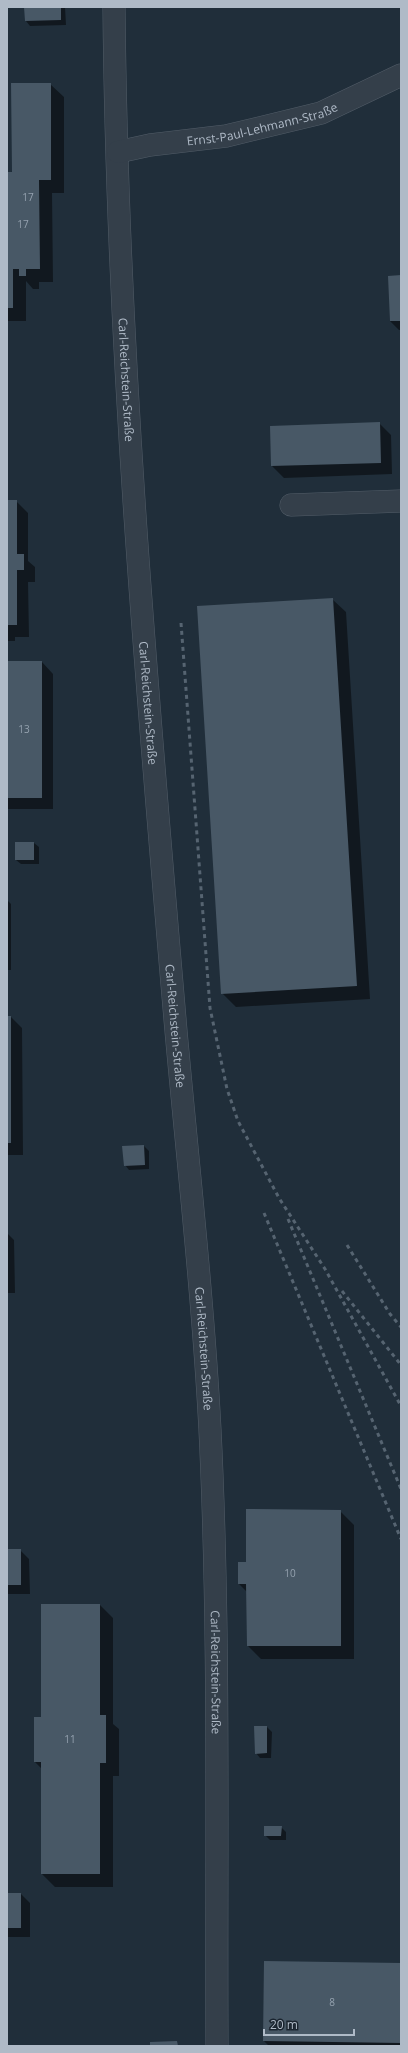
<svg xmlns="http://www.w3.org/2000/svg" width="408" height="2053" viewBox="0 0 408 2053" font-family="'Open Sans',sans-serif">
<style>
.shadow{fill:#0007}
.building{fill:#485866}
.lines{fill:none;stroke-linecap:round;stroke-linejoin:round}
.minor-casing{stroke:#525d68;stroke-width:23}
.minor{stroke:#343f4a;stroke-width:22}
.rail{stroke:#566471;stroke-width:3;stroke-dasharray:4 4;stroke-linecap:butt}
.labels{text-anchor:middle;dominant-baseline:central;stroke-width:4;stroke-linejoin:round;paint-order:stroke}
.number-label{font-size:10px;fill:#95a2af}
.street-label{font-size:12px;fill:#afbac7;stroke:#1a242f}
</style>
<rect width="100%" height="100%" fill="#202e3a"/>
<path class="shadow" d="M 25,7 L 65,7 L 66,25 L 30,26 L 26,21 Z
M 50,84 L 64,97 L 64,193 L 52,193 L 53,282 L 39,282 L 39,289 L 33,289 L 26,281 L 26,321 L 7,321 L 7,173 L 13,173 Z
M 401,276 L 401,330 L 399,330 L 390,321 Z
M 379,423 L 391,435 L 392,474 L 284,478 L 272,466 Z
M 7,501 L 16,501 L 28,513 L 28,561 L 35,567 L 35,582 L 28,582 L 29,637 L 15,637 L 15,641 L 7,641 Z
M 332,599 L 346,612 L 370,999 L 236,1007 L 222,993 Z
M 7,662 L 42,662 L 53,674 L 53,809 L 7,809 Z
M 34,843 L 39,847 L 39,864 L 21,864 L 16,860 Z
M 7,900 L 11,904 L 11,970 L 7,970 Z
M 7,1017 L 11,1017 L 22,1028 L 23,1155 L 7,1155 Z
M 144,1146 L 149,1151 L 149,1169 L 129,1170 L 125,1165 Z
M 7,1233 L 14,1240 L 15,1293 L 7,1293 Z
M 340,1511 L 354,1525 L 354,1659 L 261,1659 L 248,1646 L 247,1592 L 239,1584 L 247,1563 Z
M 7,1550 L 20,1550 L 29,1559 L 30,1594 L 7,1594 Z
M 42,1605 L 100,1605 L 113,1618 L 113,1724 L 119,1729 L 119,1776 L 113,1776 L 113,1887 L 55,1887 L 42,1874 L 42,1769 L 35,1762 L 42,1718 Z
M 267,1727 L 272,1732 L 271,1758 L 260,1758 L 256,1753 Z
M 281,1827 L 286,1832 L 286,1840 L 270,1840 L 265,1835 Z
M 7,1894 L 21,1894 L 30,1903 L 30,1937 L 7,1937 Z
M 401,1964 L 401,2046 L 269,2046 L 264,2041 Z"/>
<path class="building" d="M 24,7 L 61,7 L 61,20 L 25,21 Z
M 11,83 L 51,83 L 51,180 L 39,180 L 40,269 L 26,269 L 26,276 L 19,276 L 19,269 L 13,269 L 13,308 L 7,308 L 7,172 L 12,172 Z
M 401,275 L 401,321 L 390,321 L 388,276 Z
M 380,422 L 381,463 L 271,466 L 270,426 Z
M 7,500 L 17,500 L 17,554 L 24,554 L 24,570 L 17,570 L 17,625 L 7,625 Z
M 333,598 L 357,986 L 221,994 L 197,606 Z
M 7,661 L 42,661 L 42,798 L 7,798 Z
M 15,842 L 34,842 L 34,860 L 15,860 Z
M 7,1016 L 11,1016 L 11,1143 L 7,1143 Z
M 144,1145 L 145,1165 L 124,1166 L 122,1146 Z
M 246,1509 L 341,1510 L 341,1646 L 247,1646 L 246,1584 L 238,1584 L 238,1562 L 246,1562 Z
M 7,1549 L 21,1549 L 21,1585 L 7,1585 Z
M 41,1604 L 100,1604 L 100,1715 L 106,1715 L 106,1763 L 100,1763 L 100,1874 L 41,1874 L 41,1762 L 34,1762 L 34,1717 L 41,1717 Z
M 254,1726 L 267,1726 L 267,1753 L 255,1754 Z
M 264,1826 L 282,1826 L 281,1836 L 264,1836 Z
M 7,1893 L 21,1893 L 21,1928 L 7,1928 Z
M 264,1961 L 401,1963 L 401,2043 L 263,2041 Z
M 177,2041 L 178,2046 L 150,2046 L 150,2042 Z"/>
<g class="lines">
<defs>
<g id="minor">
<path id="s1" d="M 114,7 C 117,349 147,691 176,1031 C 188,1164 203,1297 210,1430 C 220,1635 216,1841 217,2046"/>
<path id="s2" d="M 118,152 L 150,145 L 226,136 L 321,113 L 401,75"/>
<path d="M 291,505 L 401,501"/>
</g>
</defs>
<use href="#minor" class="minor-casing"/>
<use href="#minor" class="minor"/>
<path class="rail" d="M 181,623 L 210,1008 L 227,1089 L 238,1121 L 279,1198 L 325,1269 L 401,1406
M 264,1213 L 401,1539
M 288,1219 L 401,1489
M 347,1245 L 390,1314 L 401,1327
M 342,1291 L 401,1365"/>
</g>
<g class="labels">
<g class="number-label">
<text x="28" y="197">17</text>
<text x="23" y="224">17</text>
<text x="24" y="729">13</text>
<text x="290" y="1573">10</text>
<text x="70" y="1739">11</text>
<text x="332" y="2002">8</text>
</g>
<g class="street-label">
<text stroke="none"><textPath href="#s2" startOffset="147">Ernst-Paul-Lehmann-Straße</textPath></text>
<text stroke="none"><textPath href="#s1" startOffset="373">Carl-Reichstein-Straße</textPath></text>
<text stroke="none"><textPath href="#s1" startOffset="697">Carl-Reichstein-Straße</textPath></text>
<text stroke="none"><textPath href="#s1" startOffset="1021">Carl-Reichstein-Straße</textPath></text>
<text stroke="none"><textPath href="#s1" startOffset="1345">Carl-Reichstein-Straße</textPath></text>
<text stroke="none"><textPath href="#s1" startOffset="1669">Carl-Reichstein-Straße</textPath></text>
</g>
</g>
<rect width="408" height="2053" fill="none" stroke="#afbac7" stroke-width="16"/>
<path d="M264 2029v6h90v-6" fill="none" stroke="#afbac7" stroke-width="2"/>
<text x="270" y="2029" font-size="12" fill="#afbac7" stroke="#1a242f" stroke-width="3" paint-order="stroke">20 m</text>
</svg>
